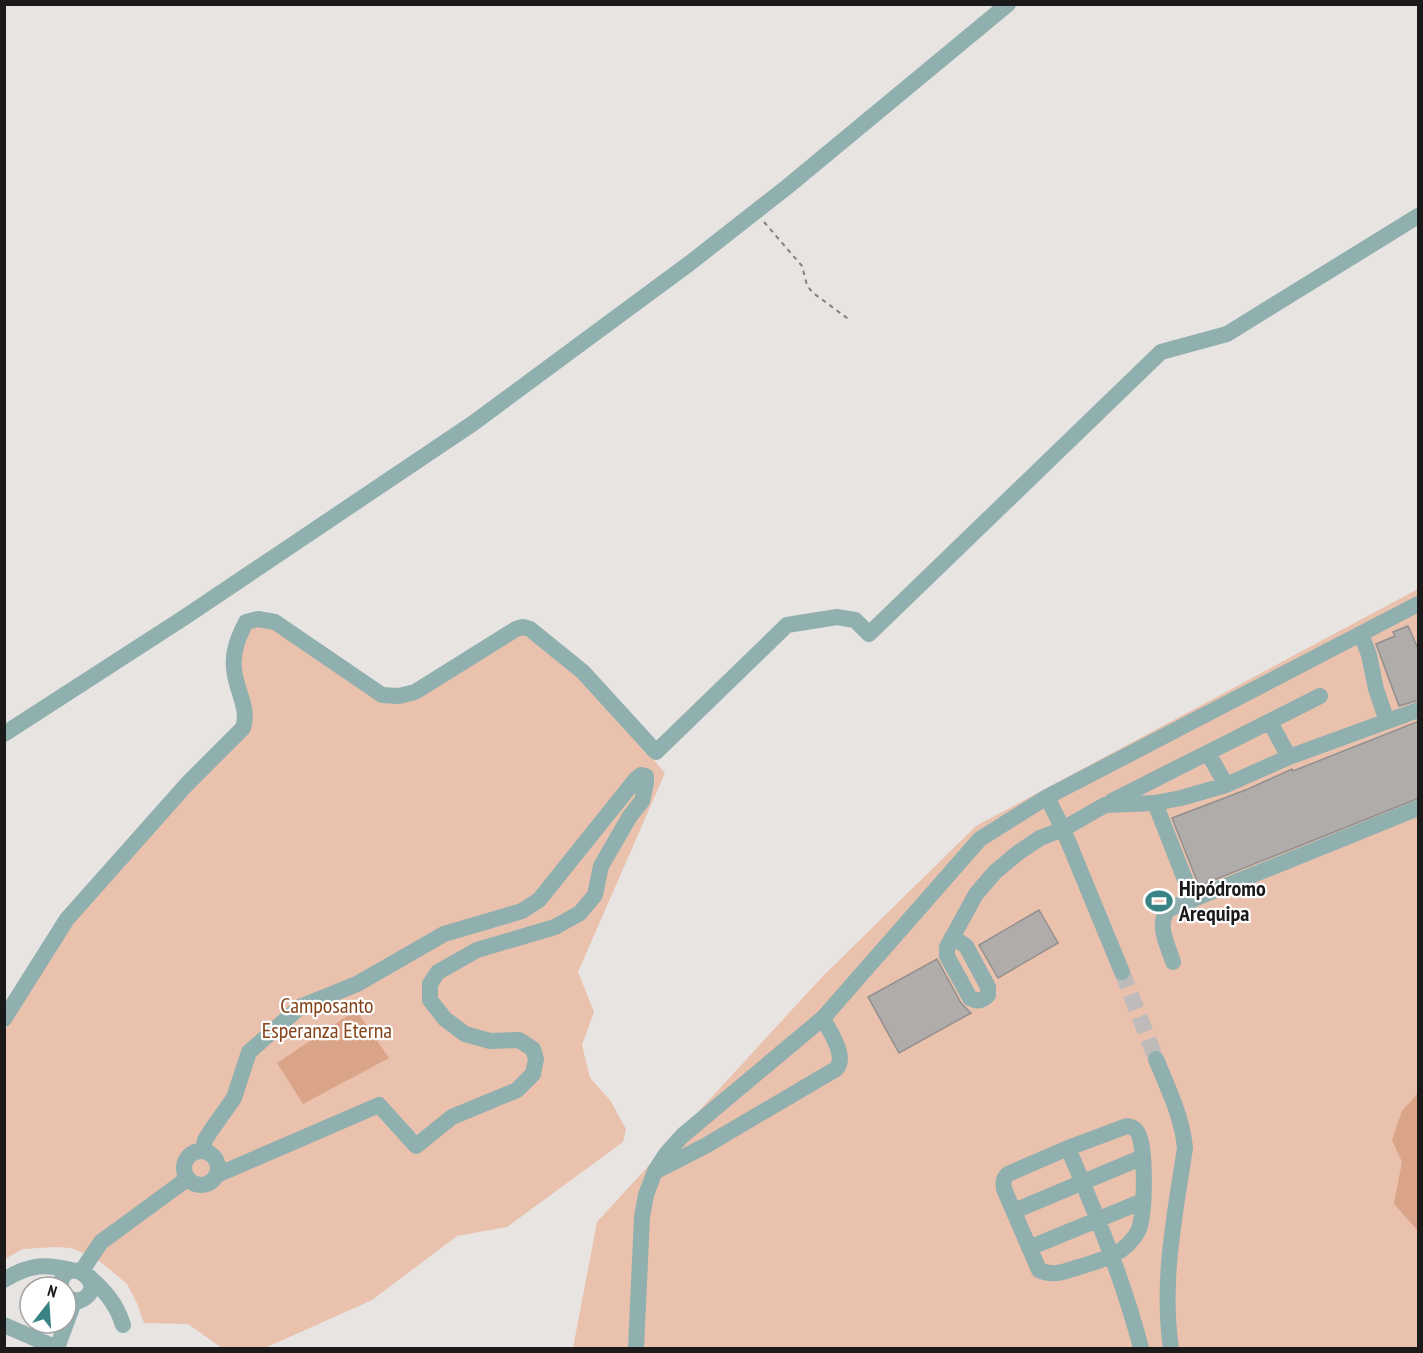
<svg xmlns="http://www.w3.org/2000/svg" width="1423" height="1353" viewBox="0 0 1423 1353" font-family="'PT Sans Narrow',sans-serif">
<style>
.green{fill:#e9c1ac}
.water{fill:#daa488}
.building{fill:#b0acaa;stroke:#938f8e;stroke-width:1.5}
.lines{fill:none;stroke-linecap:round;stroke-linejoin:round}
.minor-tunnel{stroke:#bfbbba;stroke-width:16;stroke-dasharray:16 8;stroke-linecap:butt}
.path{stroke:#83807f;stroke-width:2;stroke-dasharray:4.5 4.5;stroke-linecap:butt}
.minor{stroke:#90afaf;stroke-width:16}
.labels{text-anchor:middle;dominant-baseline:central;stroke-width:4.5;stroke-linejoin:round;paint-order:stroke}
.poi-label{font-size:22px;font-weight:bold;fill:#1b1919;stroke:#fff;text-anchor:start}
.park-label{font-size:22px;fill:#85431a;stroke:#fff}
</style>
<rect width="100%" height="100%" fill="#e8e4e2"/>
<path class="green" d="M 1418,589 L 1418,1348 L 573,1348 L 597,1222 L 822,977 L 976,826 Z
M 259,622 L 273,624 L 385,702 L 519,633 L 528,634 L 595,691 L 665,773 L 578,972 L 594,1012 L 582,1045 L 590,1078 L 610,1100 L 626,1129 L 623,1142 L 507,1227 L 457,1236 L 372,1300 L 265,1348 L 222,1348 L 188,1324 L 144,1323 L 137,1303 L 127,1284 L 97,1259 L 71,1248 L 55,1247 L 23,1249 L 5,1259 L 5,1031 L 31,984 L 73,922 L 195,781 L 249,729 C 246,707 236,663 242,644 C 245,634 251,628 259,622 Z"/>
<path class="water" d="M 356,1010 L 389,1058 L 303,1104 L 277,1063 Z
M 1418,1093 L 1418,1231 L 1394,1204 L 1402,1162 L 1392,1140 L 1402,1111 Z"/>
<path class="building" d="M 1408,626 L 1419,651 L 1419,700 L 1399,706 L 1376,644 L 1395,636 L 1393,632 Z
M 1419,721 L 1419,798 L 1199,886 L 1172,818 L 1248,789 L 1292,769 L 1293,771 Z
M 1039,910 L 1058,943 L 998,978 L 979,945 Z
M 937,959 L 961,1003 L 971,1013 L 899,1053 L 868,997 Z"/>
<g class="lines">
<path class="minor-tunnel" d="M 1122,972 L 1156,1059"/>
<path class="path" d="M 764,222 L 802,266 L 807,285 L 812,292 L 851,321"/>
<path class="minor" d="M 1361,634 L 1369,655 L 1376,689 L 1387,721
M 1270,722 L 1289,757
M 4,734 L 185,617 L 472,424 L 690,263 L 787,187 L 1008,4
M 1208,753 L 1226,785
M 1047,797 L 1063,829 L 1122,972
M 1112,801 L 1320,696
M 1155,803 L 1193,900
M 952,937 L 966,946 L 988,987 L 988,995 C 983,1001 977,1002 970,998 L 947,956 L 947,947 L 976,894 L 995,872 L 1019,852 L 1040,838 L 1063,829 L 1105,805 L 1155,803 L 1181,798 L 1226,785 L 1289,757 L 1418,710
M 1173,962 C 1168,945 1155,924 1169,909 L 1418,808
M 4,1019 L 67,919 L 187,784 L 243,728 C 250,708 235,689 234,668 C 232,651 239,636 246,622 L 258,619 L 275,622 L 382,695 L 399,696 L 415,692 L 516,629 L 523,627 L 530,629 L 583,672 L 656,752 L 787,625 L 837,617 L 855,620 L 869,634 L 1161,352 L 1227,334 L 1418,216
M 1156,1059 C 1168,1089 1182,1116 1185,1148 C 1175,1214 1161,1281 1171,1348
M 1127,1126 C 1132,1127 1135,1128 1138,1133 C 1146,1147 1146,1220 1137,1233 C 1124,1255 1102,1260 1079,1267 C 1066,1271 1053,1277 1039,1270 L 1004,1189 C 1003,1182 1003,1179 1008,1174 L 1068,1148 Z
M 1068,1148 C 1096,1214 1123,1279 1141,1348
M184 1168a17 17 0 1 1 34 0a17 17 0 1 1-34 0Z
M 203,1151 L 205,1140 L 212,1129 L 234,1098 L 249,1052 L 300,1007 L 357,984 L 444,934 L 522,911 L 539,900 L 636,779 L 641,775 L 646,776 L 646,783 L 642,801 L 630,816 L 601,866 L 595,895 L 580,913 L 555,927 L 477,950 L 438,972 L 430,984 L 430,1000 L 445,1019 L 465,1034 L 490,1041 L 519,1040 L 533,1049 L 536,1059 L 533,1074 L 517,1090 L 452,1117 L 416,1146 L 379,1105 L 217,1175
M 656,1171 L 705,1146 L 836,1069 C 848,1056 829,1031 823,1018
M 1014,1211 L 1143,1157
M 1029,1248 L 1143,1201
M 81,1272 L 101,1242 L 187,1179
M 86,1274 C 103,1289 116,1302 123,1325
M 4,1280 C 31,1263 46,1264 76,1271
M 60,1287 C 64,1249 114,1287 79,1301 L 66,1298
M 4,1325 L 57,1348
M 57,1348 L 74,1302
M 636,1348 L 642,1217 L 646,1195 L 655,1171 L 666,1154 L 682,1136 L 823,1018 L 980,839 L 1047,797 L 1418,604"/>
</g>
<defs>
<symbol id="stadium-bare" viewBox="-9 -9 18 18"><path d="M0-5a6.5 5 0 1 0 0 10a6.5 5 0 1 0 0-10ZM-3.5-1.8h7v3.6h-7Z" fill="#3a8384" stroke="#fff" stroke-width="2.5" paint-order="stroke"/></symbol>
</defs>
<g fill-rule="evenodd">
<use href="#stadium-bare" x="1140" y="882" width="38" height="38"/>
</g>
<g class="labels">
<g class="poi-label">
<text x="1179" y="888">Hipódromo<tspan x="1179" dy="25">Arequipa</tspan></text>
</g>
<g class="park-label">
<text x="327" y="1005">Camposanto<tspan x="327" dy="25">Esperanza Eterna</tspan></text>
</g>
</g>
<rect width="1423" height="1353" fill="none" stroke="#1b1919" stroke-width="12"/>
<g transform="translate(48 1305) rotate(17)"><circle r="28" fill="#ffffff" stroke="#a4a3a3" stroke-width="1.5"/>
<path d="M0-4.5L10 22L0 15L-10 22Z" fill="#3a8384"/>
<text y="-9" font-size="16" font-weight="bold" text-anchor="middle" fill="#1b1919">N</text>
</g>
</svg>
